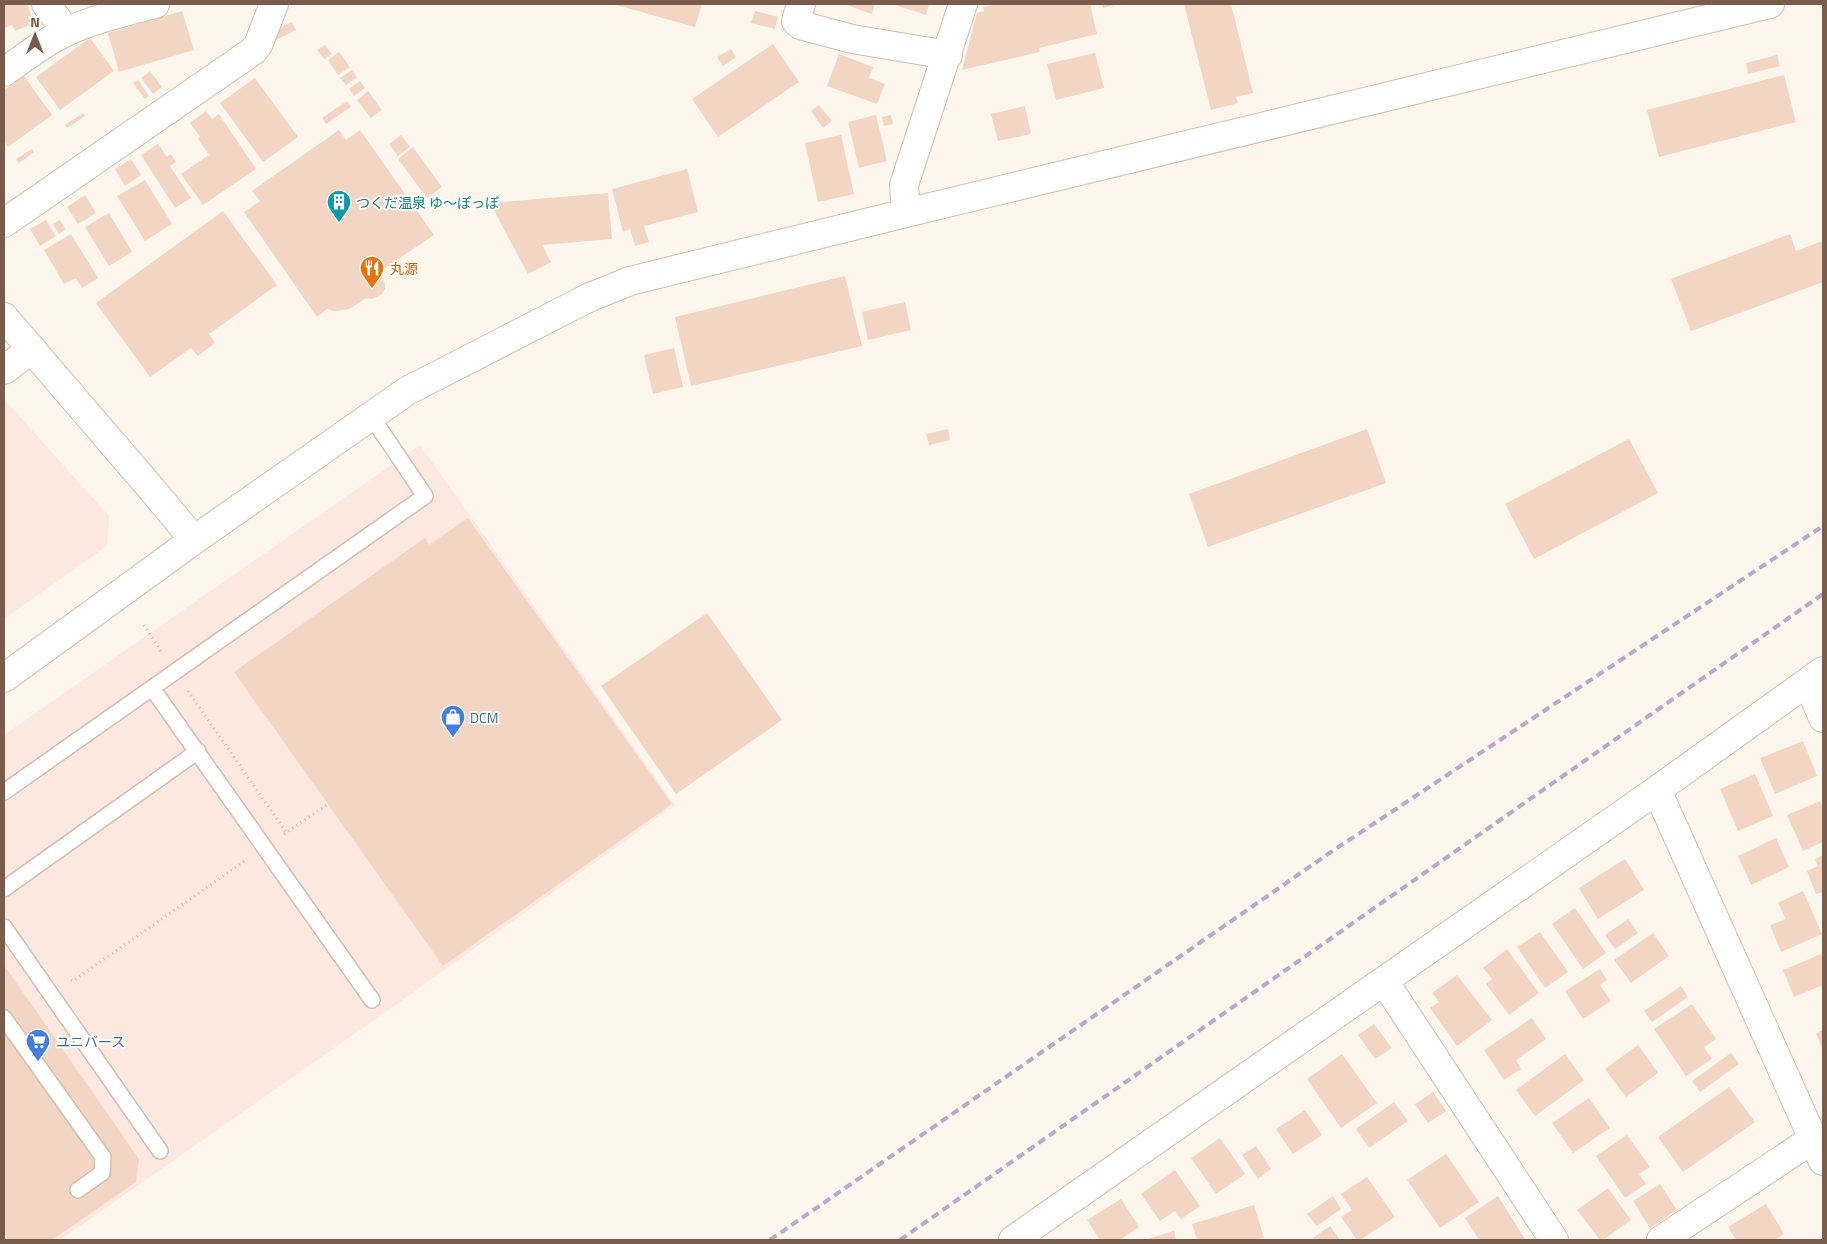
<svg xmlns="http://www.w3.org/2000/svg" width="1827" height="1244" viewBox="0 0 1827 1244" font-family="'Titillium Web','Noto Sans JP',sans-serif">
<style>
.commercial{fill:#fde8e0}
.building{fill:#f3d5c3}
.lines{fill:none;stroke-linecap:round;stroke-linejoin:round}
.lane-casing{stroke:#d1beb0;stroke-width:18}
.street-casing{stroke:#d1beb0;stroke-width:30}
.secondary-casing{stroke:#d6c0b0;stroke-width:30}
.path{stroke:#d9b8a5;stroke-width:3;stroke-dasharray:1 4;stroke-linecap:butt}
.lane{stroke:#fff;stroke-width:15}
.street{stroke:#fff;stroke-width:28}
.secondary{stroke:#fff;stroke-width:28}
.rail{stroke:#b9a8c9;stroke-width:4;stroke-dasharray:8 5;stroke-linecap:butt}
.labels{text-anchor:middle;dominant-baseline:central;stroke-width:4;stroke-linejoin:round;paint-order:stroke}
.culture-label{font-size:14px;fill:#0d838f;stroke:#fffaf3;text-anchor:start}
.food-label{font-size:14px;fill:#c56008;stroke:#fffaf3;text-anchor:start}
.shop-label{font-size:14px;fill:#366cbe;stroke:#fffaf3;text-anchor:start}
</style>
<rect width="100%" height="100%" fill="#fdf6ec"/>
<path class="commercial" d="M 4,399 L 109,516 L 107,546 L 4,619 Z
M 420,445 L 675,805 L 387,1011 L 60,1240 L 4,1240 L 4,735 Z"/>
<path class="building" d="M 4,4 L 27,4 L 34,23 L 15,31 L 12,25 L 4,28 Z
M 613,4 L 702,4 L 695,27 Z
M 844,4 L 875,4 L 872,14 Z
M 892,4 L 929,4 L 926,15 Z
M 999,4 L 1090,4 L 1097,34 L 1039,48 L 1040,52 L 962,70 L 977,13 L 984,11 L 983,7 Z
M 1102,4 L 1119,4 L 1103,8 Z
M 1184,4 L 1231,4 L 1253,93 L 1236,97 L 1238,103 L 1211,110 Z
M 182,11 L 194,50 L 119,72 L 108,33 Z
M 755,11 L 778,17 L 775,29 L 751,23 Z
M 292,22 L 296,30 L 276,40 L 273,34 L 278,28 Z
M 90,38 L 114,71 L 60,110 L 36,77 Z
M 773,44 L 799,82 L 718,137 L 692,99 Z
M 325,45 L 332,54 L 324,59 L 317,50 Z
M 731,49 L 736,57 L 723,66 L 717,57 Z
M 339,52 L 350,67 L 338,75 L 328,60 Z
M 1095,53 L 1104,88 L 1056,100 L 1047,64 Z
M 839,54 L 873,67 L 869,78 L 885,84 L 877,104 L 827,86 Z
M 1777,55 L 1780,66 L 1748,74 L 1746,63 Z
M 352,70 L 357,77 L 346,85 L 340,78 Z
M 150,71 L 162,87 L 153,94 L 141,78 Z
M 1784,75 L 1796,122 L 1659,157 L 1647,110 Z
M 24,76 L 52,115 L 8,147 L 4,141 L 4,90 Z
M 255,78 L 298,137 L 263,162 L 220,103 Z
M 138,80 L 149,96 L 145,99 L 133,83 Z
M 360,81 L 365,88 L 354,96 L 349,89 Z
M 368,91 L 382,110 L 371,118 L 357,100 Z
M 347,101 L 351,107 L 326,124 L 322,118 Z
M 819,105 L 832,121 L 823,128 L 811,111 Z
M 1025,106 L 1031,134 L 998,141 L 991,114 Z
M 206,111 L 212,119 L 219,114 L 256,169 L 203,205 L 181,174 L 209,155 L 198,139 L 200,137 L 190,123 Z
M 83,113 L 85,116 L 67,128 L 65,125 Z
M 876,115 L 887,161 L 859,168 L 848,122 Z
M 891,115 L 893,124 L 884,126 L 882,117 Z
M 339,130 L 346,140 L 360,130 L 434,235 L 379,272 L 385,284 L 385,289 L 381,295 L 371,299 L 366,298 L 351,308 L 346,310 L 334,311 L 327,309 L 317,317 L 244,212 L 260,201 L 252,191 Z
M 401,135 L 410,147 L 398,156 L 389,144 Z
M 841,135 L 854,194 L 818,202 L 805,143 Z
M 158,144 L 167,157 L 171,154 L 176,162 L 170,166 L 191,198 L 175,208 L 141,155 Z
M 413,147 L 442,187 L 427,198 L 398,159 Z
M 32,149 L 34,152 L 19,163 L 16,159 Z
M 131,159 L 141,175 L 125,186 L 115,169 Z
M 687,169 L 698,212 L 644,226 L 649,242 L 635,246 L 630,229 L 623,232 L 612,189 Z
M 145,180 L 172,224 L 145,241 L 117,196 Z
M 608,193 L 612,239 L 542,245 L 551,262 L 528,274 L 490,203 Z
M 85,195 L 96,213 L 78,224 L 67,207 Z
M 223,211 L 277,285 L 209,334 L 215,343 L 198,356 L 191,348 L 150,377 L 96,303 Z
M 109,213 L 132,252 L 109,266 L 85,227 Z
M 46,220 L 56,236 L 40,246 L 30,229 Z
M 60,220 L 65,229 L 59,234 L 53,224 Z
M 71,234 L 98,278 L 82,288 L 76,278 L 64,284 L 44,250 Z
M 1790,234 L 1796,251 L 1823,241 L 1823,282 L 1691,331 L 1671,279 Z
M 845,276 L 862,346 L 691,386 L 675,317 Z
M 905,302 L 911,330 L 868,340 L 862,312 Z
M 674,348 L 683,387 L 653,394 L 644,355 Z
M 948,429 L 950,440 L 929,445 L 926,434 Z
M 1367,429 L 1386,483 L 1208,547 L 1189,494 Z
M 1629,439 L 1658,493 L 1534,559 L 1505,504 Z
M 468,518 L 672,804 L 443,966 L 234,672 L 425,538 L 429,545 Z
M 707,613 L 782,720 L 676,794 L 601,686 Z
M 1803,741 L 1817,776 L 1775,794 L 1760,758 Z
M 1755,774 L 1773,816 L 1738,831 L 1720,789 Z
M 1820,801 L 1823,809 L 1823,842 L 1803,851 L 1787,815 Z
M 1776,838 L 1789,867 L 1751,885 L 1738,856 Z
M 1823,855 L 1823,892 L 1816,894 L 1807,871 L 1818,866 L 1815,859 Z
M 1625,859 L 1644,890 L 1598,919 L 1579,888 Z
M 1803,891 L 1822,934 L 1781,952 L 1770,925 L 1786,919 L 1778,903 Z
M 1575,908 L 1606,953 L 1583,969 L 1552,924 Z
M 1628,919 L 1638,933 L 1615,949 L 1605,935 Z
M 1540,932 L 1568,972 L 1545,988 L 1517,947 Z
M 1653,933 L 1669,956 L 1631,983 L 1614,960 Z
M 1507,949 L 1539,993 L 1509,1015 L 1486,984 L 1492,979 L 1483,968 Z
M 1821,954 L 1823,960 L 1823,985 L 1794,997 L 1783,970 Z
M 4,965 L 139,1159 L 136,1182 L 52,1240 L 4,1240 Z
M 1600,969 L 1607,980 L 1600,985 L 1611,1001 L 1583,1019 L 1565,991 Z
M 1457,975 L 1492,1020 L 1457,1046 L 1430,1008 L 1439,1002 L 1432,993 Z
M 1681,986 L 1688,997 L 1652,1022 L 1644,1011 Z
M 1692,1004 L 1716,1039 L 1704,1047 L 1712,1059 L 1686,1076 L 1654,1029 Z
M 1532,1018 L 1546,1039 L 1516,1060 L 1521,1069 L 1504,1080 L 1484,1050 Z
M 1374,1024 L 1392,1048 L 1375,1059 L 1358,1035 Z
M 1823,1030 L 1823,1051 L 1816,1033 Z
M 1638,1045 L 1658,1073 L 1626,1097 L 1605,1069 Z
M 1731,1053 L 1739,1064 L 1700,1092 L 1692,1081 Z
M 1342,1054 L 1377,1103 L 1341,1128 L 1307,1079 Z
M 1565,1054 L 1584,1080 L 1535,1116 L 1516,1090 Z
M 1729,1087 L 1755,1122 L 1683,1172 L 1658,1137 Z
M 1433,1092 L 1446,1111 L 1428,1123 L 1415,1104 Z
M 1589,1098 L 1610,1128 L 1573,1153 L 1552,1123 Z
M 1394,1102 L 1408,1121 L 1369,1148 L 1356,1129 Z
M 1305,1110 L 1322,1135 L 1293,1154 L 1276,1129 Z
M 1627,1135 L 1650,1167 L 1639,1174 L 1646,1184 L 1625,1198 L 1596,1156 Z
M 1220,1138 L 1245,1174 L 1216,1194 L 1191,1158 Z
M 1256,1146 L 1271,1169 L 1258,1179 L 1242,1155 Z
M 1446,1154 L 1479,1202 L 1440,1228 L 1407,1180 Z
M 1175,1170 L 1200,1206 L 1181,1219 L 1175,1211 L 1160,1221 L 1141,1194 Z
M 1367,1177 L 1395,1217 L 1360,1240 L 1357,1240 L 1341,1217 L 1352,1210 L 1341,1194 Z
M 1660,1184 L 1677,1210 L 1650,1228 L 1633,1201 Z
M 1608,1188 L 1631,1220 L 1603,1240 L 1600,1240 L 1577,1210 Z
M 1333,1196 L 1341,1209 L 1317,1226 L 1307,1214 Z
M 1498,1196 L 1525,1239 L 1522,1240 L 1479,1240 L 1465,1218 Z
M 1121,1199 L 1139,1227 L 1120,1240 L 1100,1240 L 1087,1220 Z
M 1766,1204 L 1784,1234 L 1774,1240 L 1736,1240 L 1728,1227 Z
M 1254,1205 L 1264,1238 L 1256,1240 L 1197,1240 L 1192,1224 Z
M 1330,1226 L 1340,1240 L 1310,1240 Z
M 1174,1231 L 1176,1240 L 1144,1240 Z"/>
<g class="lines">
<defs>
<path id="lane" d="M 152,688 L 372,1000
M 4,792 L 425,496 L 371,416
M 4,889 L 198,751
M 4,927 L 160,1151
M 4,1018 L 103,1157 L 102,1173 L 78,1190"/>
<path id="street" d="M 46,4 L 66,31
M 801,4 L 796,21 L 800,25 L 852,39 L 948,55
M 4,72 C 24,58 44,42 66,32 C 94,19 125,12 155,4
M 906,213 L 904,185 L 963,4
M 4,223 L 253,51 L 258,45 L 274,4
M 588,298 L 630,281 L 906,213 L 1770,4
M 4,370 L 32,349
M 1808,682 L 1823,718
M 1657,790 L 1823,1161
M 1384,981 L 1554,1240
M 1013,1240 L 1657,790 L 1823,671
M 1661,1240 L 1813,1139"/>
<path id="secondary" d="M 4,317 L 155,493 L 194,540
M 4,678 L 194,540 L 407,391 L 588,298"/>
</defs>
<use href="#lane" class="lane-casing"/>
<use href="#street" class="street-casing"/>
<use href="#secondary" class="secondary-casing"/>
<path class="path" d="M 144,625 L 162,653
M 188,691 L 286,832
M 284,834 L 328,804
M 71,980 L 73,981 L 246,860"/>
<use href="#lane" class="lane"/>
<use href="#street" class="street"/>
<use href="#secondary" class="secondary"/>
<path class="rail" d="M 770,1240 L 1331,852 L 1823,526
M 900,1240 L 1823,594"/>
</g>
<defs>
<symbol id="building-pin" viewBox="-11 -11 22 30"><path d="M0 17L-7.5 6A9.5 9.5 0 1 1 7.5 6Z" fill="#0f9aa8" stroke="#fffaf3"/><path d="M-4-6H4V6H1V3H-1V6H-4ZM-2.5-4.3h1.7v1.8h-1.7ZM.8-4.3h1.7v1.8H.8ZM-2.5-1h1.7V.8h-1.7ZM.8-1h1.7V.8H.8Z" fill="#fff"/></symbol>
<symbol id="restaurant-pin" viewBox="-11 -11 22 30"><path d="M0 17L-7.5 6A9.5 9.5 0 1 1 7.5 6Z" fill="#e8710a" stroke="#fffaf3"/><path d="M-5-6h1v4h1v-4h1v4h1v-4h1v5L-1.5 .5V6h-2V.5L-5-1ZM5-6V6H3V1.5H1.5Q1.5-4 5-6Z" fill="#fff"/></symbol>
<symbol id="shop-pin" viewBox="-11 -11 22 30"><path d="M0 17L-7.5 6A9.5 9.5 0 1 1 7.5 6Z" fill="#3f7fe0" stroke="#fffaf3"/><path d="M-5-2.5h2.3a2.7 3.5 0 0 1 5.4 0H5L5.5 6h-11ZM-1.5-2.5h3a1.5 2.3 0 0 0-3 0Z" fill="#fff"/></symbol>
<symbol id="supermarket-pin" viewBox="-11 -11 22 30"><path d="M0 17L-7.5 6A9.5 9.5 0 1 1 7.5 6Z" fill="#3f7fe0" stroke="#fffaf3"/><path d="M-6-5.5h2.5l.6 2H6L4.5 2H-2.5L-4.4-4H-6ZM-1.5 3.2a1.3 1.3 0 1 0 .1 0ZM3 3.2a1.3 1.3 0 1 0 .1 0Z" fill="#fff"/></symbol>
</defs>
<g fill-rule="evenodd">
<use href="#building-pin" x="325" y="188" width="28" height="38"/>
<use href="#restaurant-pin" x="358" y="254" width="28" height="38"/>
<use href="#shop-pin" x="439" y="703" width="28" height="38"/>
<use href="#supermarket-pin" x="24" y="1027" width="28" height="38"/>
</g>
<g class="labels">
<g class="culture-label">
<text x="356" y="202">つくだ温泉 ゆ～ぽっぽ</text>
</g>
<g class="food-label">
<text x="390" y="268">丸源</text>
</g>
<g class="shop-label">
<text x="470" y="717">DCM</text>
<text x="56" y="1041">ユニバース</text>
</g>
</g>
<rect width="1827" height="1244" fill="none" stroke="#7a5c4d" stroke-width="10"/>
<g transform="translate(35 35)" stroke="#fffaf3" stroke-width="4" paint-order="stroke">
<path d="M0-4L9 19L0 12L-9 19Z" fill="#7a5c4d"/>
<text y="-8" font-size="14" font-weight="bold" text-anchor="middle" fill="#7a5c4d">N</text>
</g>
</svg>
